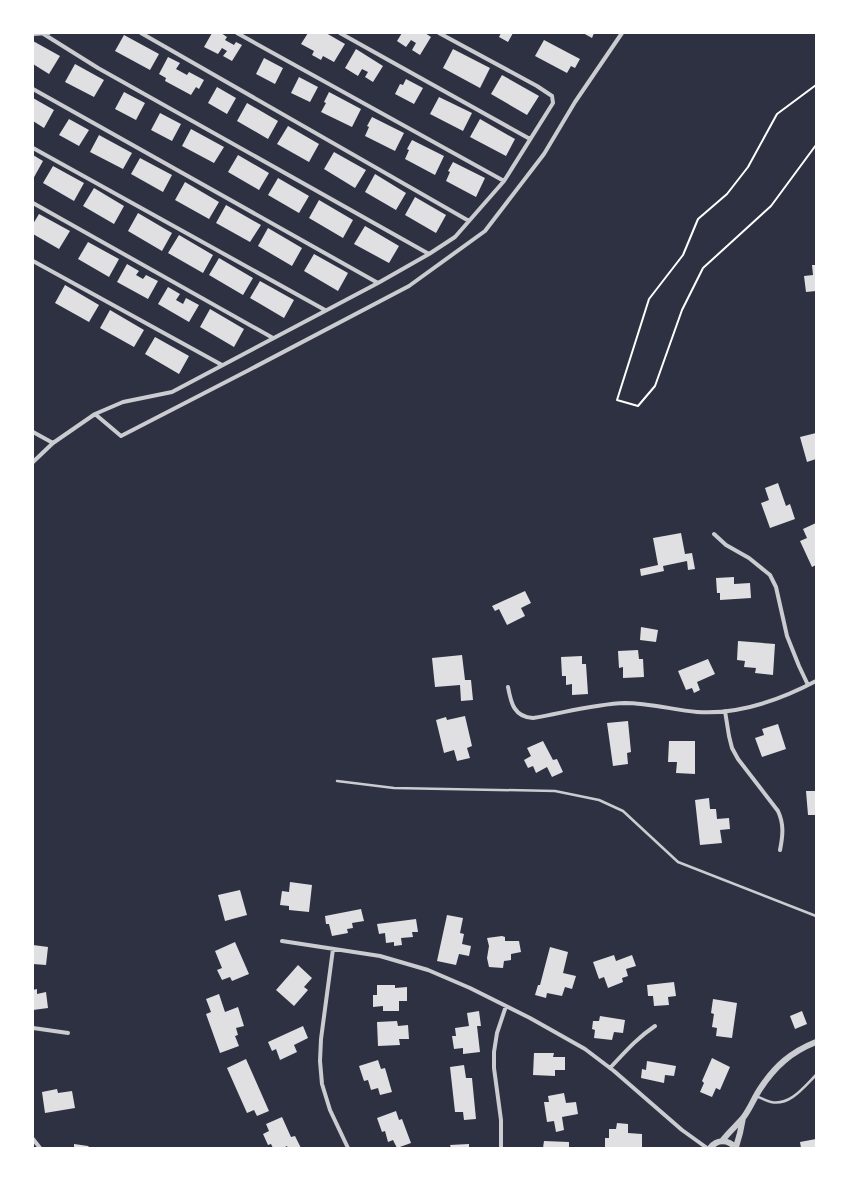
<svg xmlns="http://www.w3.org/2000/svg" width="849" height="1181" viewBox="0 0 849 1181" font-family="Helvetica,sans-serif">
<style>
.building{fill:#e0e0e3}
.lines{fill:none;stroke-linecap:round;stroke-linejoin:round}
.path{stroke:#fff;stroke-width:2}
.service{stroke:#caccd0;stroke-width:2.5}
.minor{stroke:#caccd0;stroke-width:4}
.tertiary{stroke:#caccd0;stroke-width:6}
</style>
<rect width="100%" height="100%" fill="#2d3142"/>
<path class="building" d="M 212,33 L 221,33 L 227,37 L 225,40 L 234,45 L 236,42 L 242,45 L 232,61 L 223,56 L 227,51 L 222,48 L 218,54 L 204,47 Z
M 308,33 L 326,33 L 345,44 L 334,62 L 323,56 L 321,60 L 312,55 L 314,51 L 301,44 Z
M 402,33 L 425,33 L 431,37 L 420,55 L 412,50 L 416,43 L 411,40 L 406,47 L 397,41 Z
M 501,33 L 513,33 L 508,42 L 499,37 Z
M 583,33 L 594,33 L 592,38 Z
M 124,35 L 159,54 L 150,70 L 115,51 Z
M 544,40 L 580,59 L 575,68 L 571,66 L 567,73 L 535,56 Z
M 33,41 L 60,56 L 49,74 L 33,64 Z
M 356,49 L 383,66 L 373,82 L 365,77 L 368,72 L 362,69 L 358,76 L 345,68 Z
M 453,49 L 490,68 L 480,88 L 443,68 Z
M 168,57 L 180,63 L 176,69 L 187,75 L 189,72 L 204,80 L 199,89 L 196,87 L 191,95 L 165,81 L 166,78 L 159,74 Z
M 264,58 L 283,68 L 275,84 L 256,74 Z
M 75,64 L 104,80 L 94,97 L 65,82 Z
M 502,75 L 539,96 L 527,115 L 491,94 Z
M 299,77 L 318,87 L 310,102 L 291,93 Z
M 406,79 L 423,88 L 414,104 L 395,94 L 400,84 L 403,85 Z
M 217,87 L 236,98 L 227,114 L 208,103 Z
M 124,92 L 145,103 L 136,120 L 115,109 Z
M 329,92 L 361,109 L 352,127 L 321,112 L 326,103 L 324,102 Z
M 439,97 L 472,113 L 463,131 L 430,114 Z
M 33,98 L 54,110 L 44,128 L 33,121 Z
M 247,103 L 278,121 L 268,139 L 237,121 Z
M 160,113 L 181,124 L 172,141 L 151,130 Z
M 372,117 L 404,133 L 395,151 L 365,136 L 369,127 L 367,126 Z
M 69,119 L 89,130 L 79,146 L 59,135 Z
M 480,119 L 515,139 L 506,156 L 470,137 Z
M 288,126 L 319,144 L 309,162 L 277,144 Z
M 191,129 L 224,147 L 214,163 L 182,146 Z
M 99,135 L 132,153 L 123,169 L 90,152 Z
M 412,140 L 444,156 L 435,175 L 405,159 L 409,150 L 407,149 Z
M 334,152 L 366,170 L 355,188 L 324,169 Z
M 33,155 L 43,161 L 33,179 Z
M 238,155 L 269,173 L 259,190 L 228,172 Z
M 140,158 L 172,175 L 163,192 L 131,174 Z
M 453,162 L 485,178 L 476,197 L 446,181 L 450,172 L 448,171 Z
M 53,166 L 84,183 L 74,201 L 43,183 Z
M 375,174 L 406,193 L 396,210 L 365,192 Z
M 278,178 L 309,196 L 299,213 L 268,195 Z
M 185,182 L 219,202 L 209,219 L 175,200 Z
M 94,188 L 124,206 L 114,224 L 83,206 Z
M 415,197 L 446,215 L 436,233 L 405,215 Z
M 319,200 L 353,220 L 343,238 L 309,218 Z
M 226,205 L 261,225 L 250,242 L 216,223 Z
M 138,213 L 172,233 L 162,251 L 128,231 Z
M 39,214 L 70,231 L 59,249 L 33,234 L 33,224 Z
M 365,226 L 399,246 L 389,263 L 354,244 Z
M 268,228 L 302,248 L 292,266 L 258,246 Z
M 179,235 L 213,255 L 203,273 L 168,253 Z
M 88,242 L 119,259 L 109,277 L 78,259 Z
M 314,254 L 348,273 L 338,291 L 304,271 Z
M 219,258 L 253,278 L 243,295 L 209,275 Z
M 127,264 L 139,271 L 136,275 L 143,279 L 146,275 L 158,281 L 148,299 L 117,282 Z
M 812,265 L 816,265 L 816,291 L 806,292 L 804,276 L 813,275 Z
M 260,281 L 294,300 L 284,318 L 250,298 Z
M 65,285 L 99,305 L 89,322 L 55,303 Z
M 168,287 L 180,294 L 176,300 L 183,304 L 186,298 L 199,305 L 189,322 L 158,304 Z
M 210,309 L 244,329 L 234,347 L 200,327 Z
M 110,310 L 144,330 L 134,347 L 100,328 Z
M 155,337 L 189,356 L 179,374 L 145,354 Z
M 816,433 L 816,459 L 807,462 L 800,437 Z
M 778,483 L 786,506 L 790,504 L 795,519 L 770,528 L 761,503 L 769,500 L 765,488 Z
M 816,523 L 816,565 L 812,567 L 800,541 L 807,538 L 803,529 Z
M 681,533 L 685,554 L 692,553 L 695,569 L 688,570 L 687,561 L 663,566 L 664,571 L 641,576 L 640,569 L 658,565 L 653,538 Z
M 734,577 L 734,584 L 750,583 L 751,598 L 720,600 L 720,593 L 717,593 L 716,578 Z
M 525,591 L 531,603 L 521,608 L 525,616 L 507,625 L 499,609 L 495,611 L 492,606 Z
M 641,627 L 658,630 L 656,642 L 640,640 Z
M 738,641 L 775,644 L 773,675 L 755,673 L 756,668 L 744,667 L 745,661 L 737,660 Z
M 638,650 L 639,659 L 643,659 L 644,677 L 623,678 L 623,667 L 619,668 L 618,651 Z
M 462,655 L 465,680 L 471,680 L 473,700 L 461,701 L 460,685 L 435,687 L 432,658 Z
M 582,656 L 582,664 L 586,664 L 588,694 L 572,695 L 572,684 L 566,685 L 566,676 L 562,676 L 561,657 Z
M 708,659 L 715,674 L 697,682 L 700,690 L 694,693 L 692,688 L 686,690 L 678,671 Z
M 465,716 L 472,746 L 467,748 L 470,758 L 457,761 L 454,750 L 444,753 L 436,720 L 446,717 L 447,720 Z
M 628,721 L 631,752 L 627,753 L 628,764 L 613,766 L 607,723 Z
M 778,724 L 786,749 L 762,757 L 755,738 L 764,735 L 762,729 Z
M 543,741 L 553,760 L 557,759 L 563,772 L 552,777 L 547,767 L 536,773 L 533,766 L 528,768 L 524,760 L 531,756 L 527,748 Z
M 669,741 L 695,741 L 695,774 L 676,773 L 677,762 L 668,762 Z
M 806,791 L 816,791 L 816,815 L 808,815 Z
M 709,798 L 710,809 L 716,809 L 717,819 L 729,818 L 730,829 L 720,830 L 722,843 L 700,845 L 695,800 Z
M 290,882 L 312,885 L 309,912 L 289,910 L 289,906 L 280,905 L 282,891 L 289,892 Z
M 240,890 L 247,915 L 225,921 L 218,895 Z
M 361,909 L 364,921 L 352,923 L 353,928 L 347,929 L 348,933 L 332,936 L 329,924 L 326,924 L 325,916 Z
M 447,915 L 463,918 L 460,933 L 464,934 L 462,944 L 471,946 L 469,956 L 459,954 L 456,965 L 437,961 Z
M 416,919 L 418,932 L 412,932 L 413,937 L 401,938 L 402,945 L 394,946 L 394,942 L 386,943 L 385,933 L 379,934 L 377,924 Z
M 502,936 L 505,937 L 505,941 L 519,941 L 521,952 L 511,954 L 511,960 L 504,961 L 503,968 L 489,967 L 487,958 L 489,946 L 487,938 Z
M 235,942 L 249,974 L 232,981 L 230,977 L 222,980 L 217,970 L 222,968 L 215,951 Z
M 33,945 L 48,947 L 46,965 L 33,964 Z
M 550,947 L 568,952 L 563,973 L 576,976 L 572,989 L 565,987 L 562,996 L 547,993 L 546,998 L 535,995 L 538,985 L 540,985 Z
M 614,955 L 616,961 L 632,955 L 636,966 L 626,969 L 628,976 L 622,978 L 623,982 L 608,988 L 604,977 L 599,979 L 593,962 Z
M 298,965 L 312,978 L 304,987 L 308,990 L 294,1006 L 276,990 Z
M 674,982 L 676,996 L 668,997 L 669,1005 L 654,1006 L 653,996 L 648,996 L 647,985 Z
M 377,985 L 395,985 L 395,988 L 407,987 L 407,1001 L 399,1001 L 399,1011 L 383,1011 L 383,1006 L 373,1007 L 373,995 L 377,995 Z
M 37,989 L 37,994 L 46,992 L 48,1008 L 33,1010 L 33,990 Z
M 219,994 L 225,1012 L 238,1007 L 244,1026 L 236,1028 L 238,1035 L 235,1036 L 239,1046 L 220,1053 L 206,1014 L 211,1012 L 206,999 Z
M 713,999 L 737,1003 L 732,1038 L 716,1036 L 717,1028 L 712,1027 L 714,1014 L 711,1013 Z
M 479,1011 L 481,1026 L 477,1026 L 480,1052 L 463,1054 L 463,1048 L 454,1049 L 452,1036 L 456,1036 L 455,1028 L 469,1026 L 467,1013 Z
M 802,1011 L 807,1024 L 795,1029 L 790,1016 Z
M 600,1016 L 625,1020 L 623,1033 L 614,1032 L 612,1040 L 594,1038 L 595,1030 L 592,1029 L 593,1021 L 599,1021 Z
M 397,1021 L 398,1026 L 408,1025 L 409,1039 L 399,1039 L 400,1045 L 378,1046 L 377,1022 Z
M 303,1026 L 308,1038 L 294,1045 L 297,1052 L 280,1060 L 276,1049 L 272,1051 L 268,1042 Z
M 534,1053 L 554,1053 L 553,1057 L 565,1057 L 565,1070 L 555,1070 L 555,1076 L 533,1075 Z
M 712,1058 L 730,1067 L 720,1090 L 716,1088 L 712,1097 L 700,1092 L 704,1083 L 702,1081 Z
M 246,1059 L 269,1111 L 257,1116 L 254,1110 L 247,1113 L 227,1068 Z
M 378,1060 L 381,1069 L 385,1068 L 392,1092 L 380,1095 L 378,1088 L 371,1090 L 368,1080 L 364,1081 L 359,1066 Z
M 647,1061 L 676,1066 L 674,1076 L 665,1075 L 664,1083 L 641,1078 L 642,1069 L 646,1070 Z
M 464,1065 L 466,1078 L 472,1078 L 476,1119 L 464,1120 L 463,1112 L 455,1112 L 450,1067 Z
M 57,1089 L 58,1093 L 72,1091 L 75,1108 L 45,1113 L 42,1092 Z
M 564,1093 L 566,1103 L 576,1102 L 578,1114 L 562,1117 L 564,1130 L 556,1132 L 554,1121 L 547,1122 L 544,1102 L 549,1102 L 548,1096 Z
M 396,1111 L 399,1120 L 402,1119 L 411,1143 L 397,1148 L 393,1140 L 388,1142 L 385,1131 L 382,1132 L 377,1118 Z
M 282,1117 L 291,1137 L 295,1136 L 301,1148 L 288,1148 L 287,1146 L 283,1148 L 273,1148 L 271,1144 L 268,1145 L 263,1134 L 269,1131 L 266,1124 Z
M 617,1123 L 628,1124 L 628,1133 L 642,1134 L 642,1147 L 605,1148 L 605,1138 L 609,1138 L 609,1129 L 616,1129 Z
M 816,1139 L 816,1148 L 801,1148 L 800,1142 Z
M 544,1141 L 569,1142 L 569,1148 L 543,1148 Z
M 74,1144 L 88,1146 L 90,1148 L 74,1148 Z
M 469,1144 L 469,1148 L 451,1148 L 450,1145 Z"/>
<g class="lines">
<path class="path" d="M 816,85 L 777,114 L 748,167 L 727,194 L 698,219 L 683,255 L 649,299 L 617,400 L 638,406 L 655,386 L 682,310 L 703,268 L 771,206 L 816,145"/>
<path class="service" d="M 337,781 L 394,788 L 555,791 L 599,800 L 623,811 L 678,862 L 816,916
M 756,1096 C 761,1098 766,1101 771,1102 C 790,1106 804,1087 816,1075"/>
<path class="minor" d="M 42,33 L 98,68 L 429,254
M 141,33 L 469,221
M 237,33 L 504,181
M 340,33 L 530,139
M 33,34 L 49,33
M 33,89 L 378,283
M 33,148 L 325,310
M 33,203 L 273,338
M 33,261 L 222,365
M 95,414 L 121,436 L 249,370 L 409,286 L 485,231 L 544,154 L 575,102 L 622,33
M 33,432 L 53,443
M 33,462 L 53,443 L 95,414 L 123,402 L 172,392 L 378,283 L 429,254 L 455,237 L 504,181 L 553,103 L 552,96 L 537,86 L 439,33
M 714,534 L 726,545 L 749,558 L 770,575 L 776,587 L 787,636 L 799,666 L 808,685
M 508,687 C 511,703 514,717 533,718 C 563,713 594,704 625,703 C 649,703 674,710 697,712 C 739,715 780,700 816,681
M 725,711 L 729,736 L 732,748 L 738,759 L 778,811 C 784,824 783,835 780,850
M 282,941 L 380,956 L 428,970 L 470,988 L 530,1018 L 585,1049 L 614,1071 L 682,1130 L 707,1148
M 333,949 L 321,1039 L 320,1061 L 322,1084 L 330,1110 L 348,1148
M 33,1028 L 68,1033
M 610,1068 C 625,1052 637,1038 655,1026
M 33,1139 L 40,1148
M 501,1148 L 501,1120 L 494,1068 L 494,1052 L 497,1033 L 506,1006"/>
<path class="tertiary" d="M 722,1141 C 728,1133 736,1126 743,1118 C 750,1109 754,1098 760,1089 C 775,1066 791,1052 816,1042
M 736,1147 L 740,1133 L 743,1118
M 710,1148 C 717,1139 728,1139 736,1148"/>
</g>
<rect width="849" height="1181" fill="none" stroke="#ffffff" stroke-width="68"/>
</svg>
